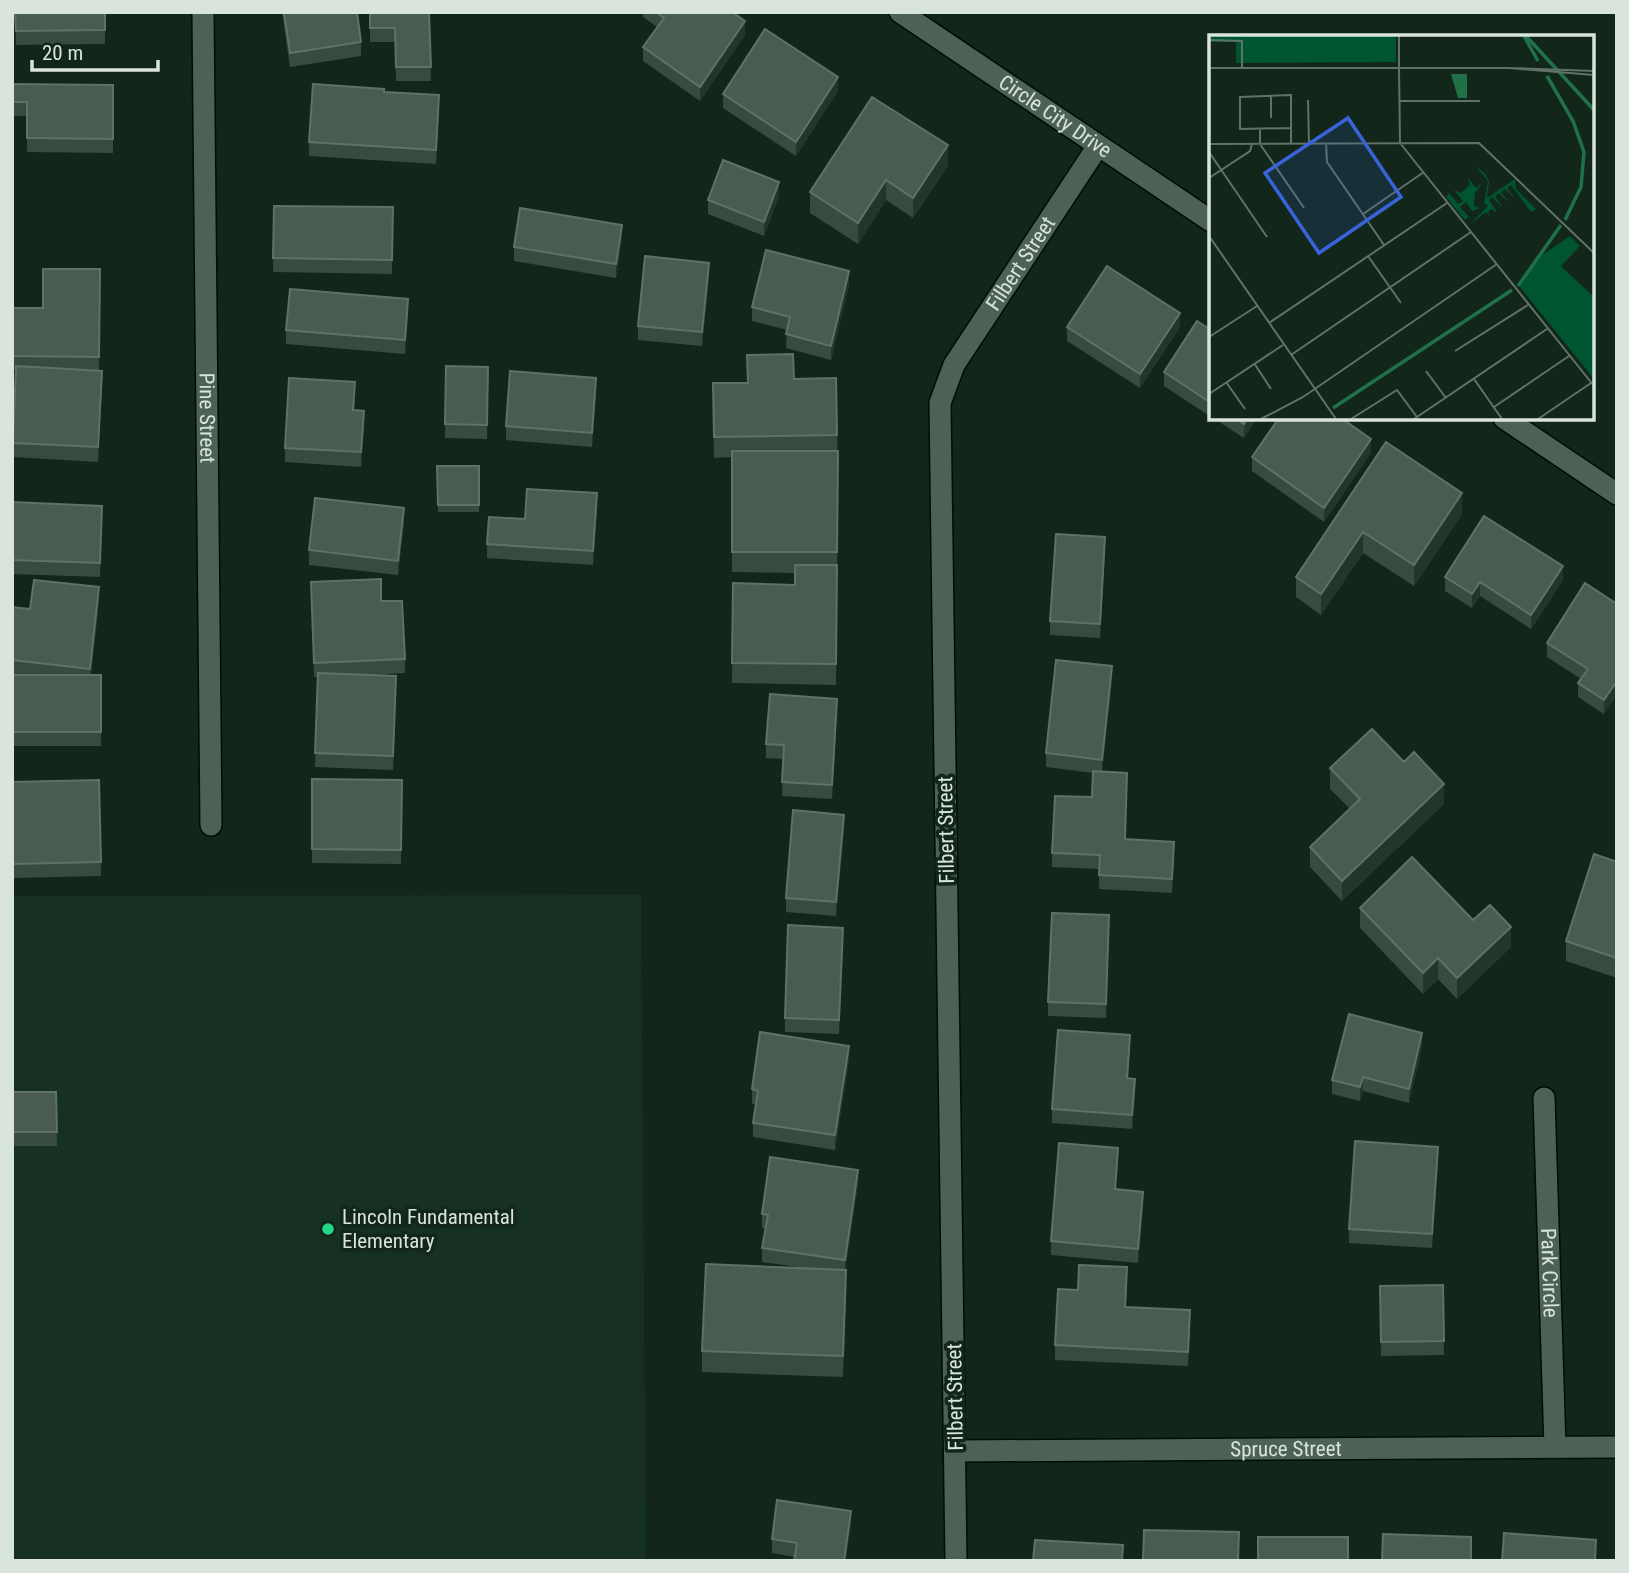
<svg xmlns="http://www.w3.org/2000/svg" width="1629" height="1573" viewBox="0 0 1629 1573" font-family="'Roboto Condensed',sans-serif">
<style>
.built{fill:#163122}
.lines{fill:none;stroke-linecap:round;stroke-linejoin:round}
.minor-casing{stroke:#000e05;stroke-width:24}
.tertiary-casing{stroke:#000e05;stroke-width:24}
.minor{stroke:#4d6254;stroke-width:21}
.tertiary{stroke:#4d6254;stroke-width:21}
.wall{fill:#384b40}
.shaded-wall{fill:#22362a}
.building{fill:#495c51;stroke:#607166;stroke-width:2}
.poi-dot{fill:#21d887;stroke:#12261a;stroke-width:2.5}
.labels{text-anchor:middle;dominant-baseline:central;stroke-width:7;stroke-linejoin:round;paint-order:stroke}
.street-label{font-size:21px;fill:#d8e4dc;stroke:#12261a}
.poi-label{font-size:21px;fill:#d8e4dc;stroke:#12261a;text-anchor:start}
.inset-river{fill:none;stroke:#207148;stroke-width:3.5}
.inset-road{fill:none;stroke:#617268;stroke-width:2}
.view{fill:#3964d9;fill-opacity:0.15;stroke:#3964d9;stroke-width:3.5}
.inset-edge{fill:none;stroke:#d8e4dc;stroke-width:3.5}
</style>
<rect width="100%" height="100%" fill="#12261a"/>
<path class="built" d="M 641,895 L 646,1561 L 12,1561 L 12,896 Z"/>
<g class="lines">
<defs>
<g id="minor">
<path id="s1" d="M 203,12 L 211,825"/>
<path id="s2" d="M 1544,1098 L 1555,1447"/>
<path id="s3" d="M 955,1451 L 1617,1447"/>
<path id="s4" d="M 956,1561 L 940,403 L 954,365 L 1098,146"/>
</g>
<g id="tertiary">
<path id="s5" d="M 900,12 L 1211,221"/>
<path d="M 1504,418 L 1617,494"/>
</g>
</defs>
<use href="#minor" class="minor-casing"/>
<use href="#tertiary" class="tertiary-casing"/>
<use href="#minor" class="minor"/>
<use href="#tertiary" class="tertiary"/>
</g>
<path class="wall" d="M 12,12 L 14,28 L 14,42 L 12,42 Z
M 15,12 L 105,12 L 105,44 L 16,45 Z
M 282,12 L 357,12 L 361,42 L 361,56 L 290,67 Z
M 370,12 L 429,12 L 431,81 L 396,81 L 395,42 L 370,42 Z
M 643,12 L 732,12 L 745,35 L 700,101 L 643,61 L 643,47 L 657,27 L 643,17 Z
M 12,84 L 113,85 L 113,153 L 27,152 L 27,116 L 12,116 Z
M 838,91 L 796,156 L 723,108 L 723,94 Z
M 384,92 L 439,109 L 436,164 L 309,156 L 309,142 Z
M 948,166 L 913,218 L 886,200 L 858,244 L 810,213 L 810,192 Z
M 779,196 L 764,236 L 708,214 L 708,200 Z
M 274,206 L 393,207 L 392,274 L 273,272 Z
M 622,239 L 616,278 L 514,261 L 514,247 Z
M 100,269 L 99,371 L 102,385 L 98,462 L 13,457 L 16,370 L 12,370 L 12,308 L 43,308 Z
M 709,277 L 702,346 L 638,340 L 638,326 Z
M 849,285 L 831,360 L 786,348 L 787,330 L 752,321 L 752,307 Z
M 408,313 L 405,354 L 286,344 L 286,330 Z
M 1067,327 L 1180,327 L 1140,388 L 1067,341 Z
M 1211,330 L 1211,417 L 1164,386 L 1164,372 Z
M 446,366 L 488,367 L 487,439 L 445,438 Z
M 836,378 L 838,471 L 836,685 L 732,683 L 733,583 L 795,585 L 795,573 L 732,572 L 732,457 L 714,458 L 713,383 L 747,383 L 794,379 Z
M 596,392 L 592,447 L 506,440 L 506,426 Z
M 355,396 L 354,410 L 364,425 L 361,467 L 285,462 L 285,448 Z
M 1213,418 L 1257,418 L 1244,438 Z
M 1386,442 L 1462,514 L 1414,586 L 1363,553 L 1321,615 L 1296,597 L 1296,577 Z
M 1371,453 L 1324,522 L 1252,471 L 1252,457 Z
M 437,466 L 479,466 L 479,512 L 438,512 Z
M 12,502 L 102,520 L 100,577 L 12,574 Z
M 597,507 L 593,565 L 487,558 L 487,544 L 525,519 Z
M 404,522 L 398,575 L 309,565 L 309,550 Z
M 1105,551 L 1100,638 L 1050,635 L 1050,621 Z
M 1445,577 L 1563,580 L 1531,629 L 1480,596 L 1472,608 L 1445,591 Z
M 311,582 L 381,601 L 405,659 L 405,673 L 367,675 L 396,690 L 393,770 L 315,767 L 318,677 L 314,677 Z
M 99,601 L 91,675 L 101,675 L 101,746 L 12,746 L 12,675 L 19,675 L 12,674 L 12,607 L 30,609 Z
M 1617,604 L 1617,695 L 1604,714 L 1578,697 L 1578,683 L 1581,679 L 1547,657 L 1547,643 Z
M 1112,680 L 1102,772 L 1127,787 L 1125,839 L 1174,856 L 1172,893 L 1099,889 L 1099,869 L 1052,867 L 1052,853 L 1092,797 L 1093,773 L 1046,767 L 1046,753 Z
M 837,713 L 832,799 L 782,796 L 783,759 L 766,758 L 766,744 Z
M 1404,762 L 1444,804 L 1342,901 L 1310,867 L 1310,847 L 1350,809 L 1330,789 L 1330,768 Z
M 312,779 L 402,780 L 401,864 L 312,863 Z
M 12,782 L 101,862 L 101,876 L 12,878 Z
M 844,829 L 836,916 L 786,912 L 786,898 Z
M 1617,862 L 1617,978 L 1566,961 L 1566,941 Z
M 1360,908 L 1473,920 L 1511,947 L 1457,999 L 1438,979 L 1423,994 L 1360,928 Z
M 1109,929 L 1106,1018 L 1048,1016 L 1048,1002 Z
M 843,942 L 839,1034 L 785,1032 L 785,1018 Z
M 1422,1047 L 1409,1103 L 1363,1091 L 1360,1101 L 1332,1094 L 1332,1080 Z
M 1130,1049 L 1128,1078 L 1135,1093 L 1132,1129 L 1052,1123 L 1052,1109 Z
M 849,1060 L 835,1150 L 753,1137 L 753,1123 L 755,1104 L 752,1104 L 752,1089 Z
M 12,1092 L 56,1092 L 57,1146 L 12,1146 Z
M 1438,1161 L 1432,1248 L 1349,1243 L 1349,1229 Z
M 1118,1162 L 1116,1189 L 1143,1206 L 1138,1263 L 1051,1255 L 1051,1241 Z
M 858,1184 L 845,1270 L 846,1291 L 843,1377 L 702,1372 L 702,1351 L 805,1268 L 762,1262 L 762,1248 L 765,1229 L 762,1228 L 762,1214 Z
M 1127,1281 L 1126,1307 L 1190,1324 L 1188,1366 L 1055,1360 L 1055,1345 L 1078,1290 Z
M 1443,1285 L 1444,1355 L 1381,1356 L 1380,1286 Z
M 851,1526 L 795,1557 L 772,1553 L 772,1539 Z"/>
<path class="shaded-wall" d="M 745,21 L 745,35 L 700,101 L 700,87 Z
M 838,77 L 838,91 L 796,156 L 796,142 Z
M 439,95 L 439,109 L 436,164 L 436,150 Z
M 948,145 L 948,166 L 913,218 L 913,198 Z
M 886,180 L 886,200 L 858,244 L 858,223 Z
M 779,182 L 779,196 L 764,236 L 764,222 Z
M 622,225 L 622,239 L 616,278 L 616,264 Z
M 709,263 L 709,277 L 702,346 L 702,332 Z
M 849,271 L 849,285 L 831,360 L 831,346 Z
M 408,299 L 408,313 L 405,354 L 405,340 Z
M 1180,313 L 1180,327 L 1140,388 L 1140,374 Z
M 102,371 L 102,385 L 98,462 L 98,447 Z
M 596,378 L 596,392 L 592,447 L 592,433 Z
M 364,411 L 364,425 L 361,467 L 361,452 Z
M 1248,418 L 1257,418 L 1244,438 L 1244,424 Z
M 1371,439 L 1371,453 L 1324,522 L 1324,508 Z
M 597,493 L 597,507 L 593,565 L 593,551 Z
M 1462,493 L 1462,514 L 1414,586 L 1414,565 Z
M 404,508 L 404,522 L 398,575 L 398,561 Z
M 1363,532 L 1363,553 L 1321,615 L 1321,594 Z
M 1105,537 L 1105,551 L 1100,638 L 1100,624 Z
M 1563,566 L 1563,580 L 1531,629 L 1531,615 Z
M 1480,582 L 1480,596 L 1472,608 L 1472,594 Z
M 99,587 L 99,601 L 90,683 L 90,669 Z
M 1112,666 L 1112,680 L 1102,774 L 1102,760 Z
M 1617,681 L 1617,695 L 1604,714 L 1604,700 Z
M 837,699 L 837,713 L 832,799 L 832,785 Z
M 1444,784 L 1444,804 L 1342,901 L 1342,881 Z
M 844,815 L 844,829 L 836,916 L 836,902 Z
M 1511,927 L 1511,947 L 1457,999 L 1457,978 Z
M 1438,958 L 1438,979 L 1423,994 L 1423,973 Z
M 1422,1033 L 1422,1047 L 1409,1103 L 1409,1089 Z
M 1130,1035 L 1130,1049 L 1127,1092 L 1127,1078 Z
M 849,1046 L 849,1060 L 835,1150 L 835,1135 Z
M 1363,1077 L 1363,1091 L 1360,1101 L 1360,1087 Z
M 1135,1079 L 1135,1093 L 1132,1129 L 1132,1115 Z
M 1438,1147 L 1438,1161 L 1432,1248 L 1432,1234 Z
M 1118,1148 L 1118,1162 L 1115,1203 L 1115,1189 Z
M 858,1170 L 858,1184 L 845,1274 L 845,1260 Z
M 1143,1192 L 1143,1206 L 1138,1263 L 1138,1249 Z
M 846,1270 L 846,1291 L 843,1377 L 843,1356 Z
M 851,1511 L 851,1526 L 846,1561 L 844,1561 Z"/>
<path class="building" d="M 15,12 L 105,12 L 105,30 L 16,31 Z
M 284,12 L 357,12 L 361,42 L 290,53 Z
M 370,12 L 429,12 L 431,67 L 396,67 L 395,28 L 370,28 Z
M 656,12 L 732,12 L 745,21 L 700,87 L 643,47 L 664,18 Z
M 765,29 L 838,77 L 796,142 L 723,94 Z
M 12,84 L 113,85 L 113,139 L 27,138 L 27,102 L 12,102 Z
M 313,84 L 384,89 L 384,92 L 439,95 L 436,150 L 309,142 Z
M 872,97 L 948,145 L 913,198 L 886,180 L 858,223 L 810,192 Z
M 723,160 L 779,182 L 764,222 L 708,200 Z
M 274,206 L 393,207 L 392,260 L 273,258 Z
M 520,208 L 622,225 L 616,264 L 514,247 Z
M 766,250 L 849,271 L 831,346 L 786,334 L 790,317 L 752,307 Z
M 645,256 L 709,263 L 702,332 L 638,326 Z
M 1107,266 L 1180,313 L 1140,374 L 1067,327 Z
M 43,269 L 100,269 L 99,357 L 12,356 L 12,308 L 43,308 Z
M 290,289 L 408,299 L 405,340 L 286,330 Z
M 1197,321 L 1211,330 L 1211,403 L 1164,372 Z
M 793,354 L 794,379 L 836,378 L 837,435 L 714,437 L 713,383 L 748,383 L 747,355 Z
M 16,366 L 102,371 L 98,447 L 13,443 Z
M 446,366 L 488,367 L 487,425 L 445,424 Z
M 510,371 L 596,378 L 592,433 L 506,426 Z
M 289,378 L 355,382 L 353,410 L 364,411 L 361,452 L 285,448 Z
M 1235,418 L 1248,418 L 1244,424 Z
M 1279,418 L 1341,418 L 1371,439 L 1324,508 L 1252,457 Z
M 1386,442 L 1462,493 L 1414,565 L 1363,532 L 1321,594 L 1296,577 Z
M 732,451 L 838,451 L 837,552 L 732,552 Z
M 437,466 L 479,466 L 479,505 L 438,505 Z
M 527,489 L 597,493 L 593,551 L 487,544 L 489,517 L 525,519 Z
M 315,498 L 404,508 L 398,561 L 309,550 Z
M 12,502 L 102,506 L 100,563 L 12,560 Z
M 1484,516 L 1563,566 L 1531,615 L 1480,582 L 1472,594 L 1445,577 Z
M 1056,534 L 1105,537 L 1100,624 L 1050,621 Z
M 795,565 L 837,565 L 836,664 L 732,663 L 733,583 L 795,585 Z
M 381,579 L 381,601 L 402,601 L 405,659 L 314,663 L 311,582 Z
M 34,580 L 99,587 L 90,669 L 12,660 L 12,607 L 30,609 Z
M 1585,583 L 1617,604 L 1617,681 L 1604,700 L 1578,683 L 1588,669 L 1547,643 Z
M 1056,660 L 1112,666 L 1102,760 L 1046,753 Z
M 318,673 L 396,676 L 393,756 L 315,753 Z
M 12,675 L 101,675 L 101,732 L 12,732 Z
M 770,694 L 837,699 L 832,785 L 782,782 L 784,745 L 766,744 Z
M 1372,729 L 1404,762 L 1414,752 L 1444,784 L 1342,881 L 1310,847 L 1360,799 L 1330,768 Z
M 1093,771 L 1127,773 L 1125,839 L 1174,842 L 1172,879 L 1099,875 L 1100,855 L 1052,853 L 1055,796 L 1092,797 Z
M 312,779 L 402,780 L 401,850 L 312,849 Z
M 99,780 L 101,862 L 12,864 L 12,782 Z
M 793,810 L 844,815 L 836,902 L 786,898 Z
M 1594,854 L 1617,862 L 1617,958 L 1566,941 Z
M 1412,857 L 1473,920 L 1490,905 L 1511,927 L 1457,978 L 1438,958 L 1423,973 L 1360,908 Z
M 1052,913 L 1109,915 L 1106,1004 L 1048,1002 Z
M 788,925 L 843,928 L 839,1020 L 785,1018 Z
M 1349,1014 L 1422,1033 L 1409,1089 L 1363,1077 L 1360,1087 L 1332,1080 Z
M 1058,1030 L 1130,1035 L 1127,1078 L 1135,1079 L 1132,1115 L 1052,1109 Z
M 760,1032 L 849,1046 L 835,1135 L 753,1123 L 758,1091 L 752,1089 Z
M 12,1092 L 56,1092 L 57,1132 L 12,1132 Z
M 1355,1141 L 1438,1147 L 1432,1234 L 1349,1229 Z
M 1059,1143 L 1118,1148 L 1115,1189 L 1143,1192 L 1138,1249 L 1051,1241 Z
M 770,1157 L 858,1170 L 845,1260 L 762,1248 L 768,1215 L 762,1214 Z
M 706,1264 L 846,1270 L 843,1356 L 702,1351 Z
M 1079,1265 L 1127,1267 L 1125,1307 L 1190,1310 L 1188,1352 L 1055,1345 L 1058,1289 L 1078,1290 Z
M 1443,1285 L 1444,1341 L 1381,1342 L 1380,1286 Z
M 777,1500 L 851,1511 L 844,1561 L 794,1561 L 797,1543 L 772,1539 Z
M 1144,1530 L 1239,1532 L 1238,1561 L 1143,1561 Z
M 1504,1533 L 1596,1540 L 1595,1561 L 1502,1561 Z
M 1383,1534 L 1471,1537 L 1471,1561 L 1382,1561 Z
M 1258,1537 L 1348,1537 L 1348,1561 L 1258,1561 Z
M 1035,1540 L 1123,1545 L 1122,1561 L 1033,1561 Z"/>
<circle class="poi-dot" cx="328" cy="1229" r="7"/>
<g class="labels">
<g class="street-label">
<text stroke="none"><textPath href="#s5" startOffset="187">Circle City Drive</textPath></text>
<text stroke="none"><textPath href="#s4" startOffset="1320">Filbert Street</textPath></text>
<text stroke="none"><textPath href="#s1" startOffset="406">Pine Street</textPath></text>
<text transform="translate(946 830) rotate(-91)">Filbert Street</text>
<text stroke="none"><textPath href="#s2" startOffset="175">Park Circle</textPath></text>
<text transform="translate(955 1397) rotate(-91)">Filbert Street</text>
<text stroke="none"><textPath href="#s3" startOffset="331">Spruce Street</textPath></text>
</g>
<g class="poi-label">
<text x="342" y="1217">Lincoln Fundamental<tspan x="342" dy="24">Elementary</tspan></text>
</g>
</g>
<g transform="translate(1209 35)">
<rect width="385" height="385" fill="#12261a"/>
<path d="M 0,1 L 187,1 L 187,27 L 27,28 L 27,7 L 0,7 ZM 266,130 L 276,139 L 280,146 L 278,163 L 306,144 L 307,154 L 327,174 L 322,177 L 302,150 L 298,153 L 306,164 L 296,154 L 292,157 L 300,168 L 290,158 L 286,161 L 294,173 L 283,162 L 280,165 L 288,177 L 282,174 L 279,177 L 282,182 L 277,177 L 261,189 L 279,171 L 275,168 L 279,146 ZM 259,143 L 267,153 L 274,147 L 266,158 L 265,171 L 271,173 L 263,176 L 257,167 L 251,172 L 260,182 L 256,185 L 237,162 L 240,158 L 249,169 L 254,166 L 245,155 L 252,158 L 261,149 ZM 361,201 L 371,211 L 352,231 L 385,262 L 385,344 L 310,251 L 333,220 Z" fill="#005531"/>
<path d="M 242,39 L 258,39 L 258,63 L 249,63 Z" fill="#207148"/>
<path class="inset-river" d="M 315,1 L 329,26M 317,1 L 385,75M 338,41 L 364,86 L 375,117 L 372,152 L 356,185M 309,251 L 352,190M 124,373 L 303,255"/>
<path class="inset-road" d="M 190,1 L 190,33M 0,5 L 33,6 L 33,33M 0,33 L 300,33 L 385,40M 190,33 L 191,108 L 385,351M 300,33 L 385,36M 62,60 L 62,83M 99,65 L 100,108M 190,66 L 271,66M 51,94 L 51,109 L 95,173M 82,108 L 82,60 L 31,62 L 31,94 L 82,93M 117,108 L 118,127 L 175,210M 0,109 L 270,108 L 385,218M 0,117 L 58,202M 0,143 L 41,116 L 43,109M 154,179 L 215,137M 0,201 L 127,384M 159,221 L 192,268M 60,288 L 238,168M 0,302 L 48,271M 246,316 L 319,270M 82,320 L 262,197M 45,328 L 62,354M 217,336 L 237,363M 265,344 L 293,384M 17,347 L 36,374M 0,359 L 74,310M 285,372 L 360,321M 52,384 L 94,362 L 288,229M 142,384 L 188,355 L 208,382M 205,384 L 338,294M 329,384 L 382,348"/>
<path class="view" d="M 139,83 L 192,162 L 110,218 L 56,138 Z"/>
<rect width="385" height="385" class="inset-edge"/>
</g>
<rect width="1629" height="1573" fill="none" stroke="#d8e4dc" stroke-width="28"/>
<path d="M32 60v10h126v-10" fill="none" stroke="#d8e4dc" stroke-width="3.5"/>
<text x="42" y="60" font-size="21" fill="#d8e4dc" stroke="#12261a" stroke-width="5" paint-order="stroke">20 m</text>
</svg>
